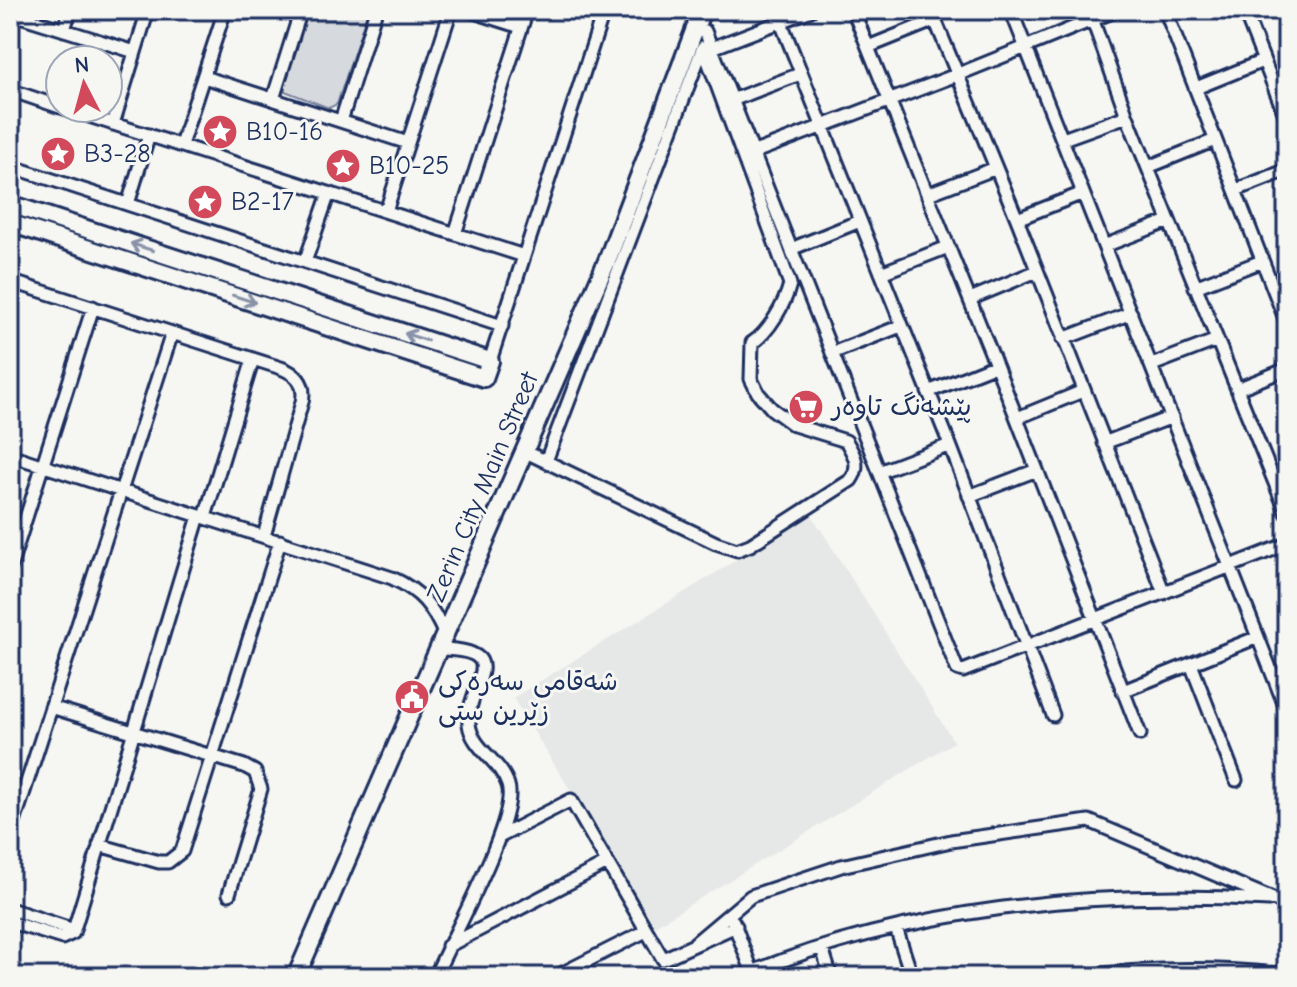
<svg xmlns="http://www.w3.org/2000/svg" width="1297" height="987" viewBox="0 0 1297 987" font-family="'Comic Neue','Playpen Sans Arabic',sans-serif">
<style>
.built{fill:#e6e7e7}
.green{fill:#d6d9dd;stroke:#78849e;stroke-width:2}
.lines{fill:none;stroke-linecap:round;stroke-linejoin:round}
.street-casing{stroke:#1b2f5e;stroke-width:17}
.secondary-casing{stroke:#1b2f5e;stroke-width:22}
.street{stroke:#f6f6f2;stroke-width:11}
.secondary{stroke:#f6f6f2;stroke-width:16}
.oneway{stroke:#8892a8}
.labels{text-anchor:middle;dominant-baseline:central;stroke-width:6;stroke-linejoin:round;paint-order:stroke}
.poi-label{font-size:26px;fill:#1b2f5e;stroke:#f6f6f2;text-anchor:start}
.street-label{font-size:26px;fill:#1b2f5e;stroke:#f6f6f2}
</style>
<rect width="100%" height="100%" fill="#f6f6f2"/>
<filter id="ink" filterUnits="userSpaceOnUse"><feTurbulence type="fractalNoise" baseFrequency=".0125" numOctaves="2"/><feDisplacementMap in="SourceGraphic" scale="16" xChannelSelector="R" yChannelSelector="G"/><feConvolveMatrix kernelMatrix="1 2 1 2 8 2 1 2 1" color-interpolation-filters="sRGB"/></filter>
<g filter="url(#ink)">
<path class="built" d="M 811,514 L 954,742 L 655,926 L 513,698 Z"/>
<path class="green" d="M 309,10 L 368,10 L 337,104 L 329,108 L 285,91 L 285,84 Z"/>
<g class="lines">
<defs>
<path id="street" d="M 467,10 L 521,27
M 776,10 L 950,445 L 1053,715
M 853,10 L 996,365 L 1140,734
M 931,10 L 1017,219 L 1164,593
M 1011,10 L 1287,711
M 1089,10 L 1127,116 L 1287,513
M 1165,10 L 1287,324
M 1244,10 L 1287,120
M 10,13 L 135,52
M 64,30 L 70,10
M 705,31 L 957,669 L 963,671 L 1287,544
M 868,47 L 935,20
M 712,48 L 811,10
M 204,77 L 408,143
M 1196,88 L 1263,61
M 10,90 L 60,107
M 273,99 L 301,10
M 732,100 L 800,74
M 64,108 L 524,256
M 341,121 L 376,10
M 113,124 L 148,10
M 1063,139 L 1127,116
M 181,145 L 225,10
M 752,153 L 959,74 L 1117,10
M 10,166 L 502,326
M 1148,167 L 1215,140
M 1236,190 L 1287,170
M 928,194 L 996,168
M 128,204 L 149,135
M 386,211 L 451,10
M 1017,219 L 1083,193
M 455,234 L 527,10
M 1104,246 L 1169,221
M 791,249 L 860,221
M 305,262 L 329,193
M 881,273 L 948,247
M 10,281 L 281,368 C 297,374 306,384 302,402 L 264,536
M 1195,287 L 1262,261
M 970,299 L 1037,271
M 1063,339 L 1131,313
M 832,353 L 901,326
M 490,361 L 604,10
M 1152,365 L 1217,340
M 1237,389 L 1287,369
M 928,392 L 996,365
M 1017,418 L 1083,391
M 1104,443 L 1172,417
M 524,451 L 716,543 L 737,550 L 750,545 L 851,480 C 861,466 854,454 846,441 L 794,425 L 772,409 L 758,393 L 751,379 L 752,343 C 769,332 785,304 790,284 L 703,47 L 546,461
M 10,455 L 392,578 C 422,592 432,606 445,635
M 879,472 L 950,445
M 969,496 L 1037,470
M 205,517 L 253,359
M 10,568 L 93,307
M 1191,664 L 1236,780
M 1123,691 L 1258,637
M 51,707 L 244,766 L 255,772 L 261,789 L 229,894
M 10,835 L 172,333
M 501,836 L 571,800 L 663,959 L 736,926
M 99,845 L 159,862 L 168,862 L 182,851 L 280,541
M 10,909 L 74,930
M 733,921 L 754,976
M 10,922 L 62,938 L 73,933 L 199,516
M 896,928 L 912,977
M 695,943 L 751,896 L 841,866 L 951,841 L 1089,821 L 1287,905
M 448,946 L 607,863
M 822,948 L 831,977
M 435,977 C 451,938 519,818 508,785 C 501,761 472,749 469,724 C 465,686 517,650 439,649
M 555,977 L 646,931
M 740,977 C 905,908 1091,889 1269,900
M 1074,977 C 1143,968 1218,967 1287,975"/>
<path id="secondary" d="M 10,204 L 490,361 L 484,378 L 10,223
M 296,977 L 607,261 L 702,10"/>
</defs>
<use href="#street" class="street-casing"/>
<use href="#secondary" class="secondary-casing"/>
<use href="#street" class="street"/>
<use href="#secondary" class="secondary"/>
</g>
<defs><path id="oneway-shaft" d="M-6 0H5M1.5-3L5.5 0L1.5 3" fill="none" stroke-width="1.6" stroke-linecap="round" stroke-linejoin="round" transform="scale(2)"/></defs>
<g class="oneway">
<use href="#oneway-shaft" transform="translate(142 247) rotate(-162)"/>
<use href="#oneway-shaft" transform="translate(244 299) rotate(18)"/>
<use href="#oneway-shaft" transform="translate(416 337) rotate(-162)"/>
</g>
</g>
<defs>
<symbol id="sight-disc" viewBox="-11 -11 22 22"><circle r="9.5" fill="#d1495b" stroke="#f6f6f2"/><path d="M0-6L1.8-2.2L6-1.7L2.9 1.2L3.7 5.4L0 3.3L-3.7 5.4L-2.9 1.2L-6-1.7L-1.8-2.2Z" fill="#fff"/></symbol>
<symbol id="supermarket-disc" viewBox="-11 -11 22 22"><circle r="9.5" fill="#d1495b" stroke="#f6f6f2"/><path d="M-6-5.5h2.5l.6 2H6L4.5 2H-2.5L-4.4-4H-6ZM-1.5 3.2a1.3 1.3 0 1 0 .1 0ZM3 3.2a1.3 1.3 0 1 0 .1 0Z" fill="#fff"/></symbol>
<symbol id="civic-disc" viewBox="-11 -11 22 22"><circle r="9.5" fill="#d1495b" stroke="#f6f6f2"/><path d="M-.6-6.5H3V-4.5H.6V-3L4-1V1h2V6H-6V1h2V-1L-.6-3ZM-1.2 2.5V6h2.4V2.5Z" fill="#fff"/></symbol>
</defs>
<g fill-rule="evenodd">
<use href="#sight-disc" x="200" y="112" width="40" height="40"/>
<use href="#sight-disc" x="38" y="134" width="40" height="40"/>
<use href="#sight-disc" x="323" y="146" width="40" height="40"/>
<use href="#sight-disc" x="185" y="182" width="40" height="40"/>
<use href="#supermarket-disc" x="786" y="387" width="40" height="40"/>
<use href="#civic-disc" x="392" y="677" width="40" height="40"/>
</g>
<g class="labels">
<g class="poi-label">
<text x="246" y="132">B10-16</text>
<text x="84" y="154">B3-28</text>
<text x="369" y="166">B10-25</text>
<text x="231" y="202">B2-17</text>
<text x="832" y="407">پێشەنگ تاوەر</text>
<text x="438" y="682">شەقامی سەرەکی<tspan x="438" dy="30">زێرین ستی</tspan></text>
</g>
<g class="street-label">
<text transform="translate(483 487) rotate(-67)">Zerin City Main Street</text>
</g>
</g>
<rect width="1297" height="987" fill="none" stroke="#f6f6f2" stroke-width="40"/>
<rect x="20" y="20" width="1257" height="947" fill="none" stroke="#1b2f5e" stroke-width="3" filter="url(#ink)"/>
<g transform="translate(84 84) rotate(354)"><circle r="38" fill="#f6f6f2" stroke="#9ea6b7" stroke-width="2"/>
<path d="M0-6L14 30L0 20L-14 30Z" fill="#d1495b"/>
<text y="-12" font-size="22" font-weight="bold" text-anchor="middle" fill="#1b2f5e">N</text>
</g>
</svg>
